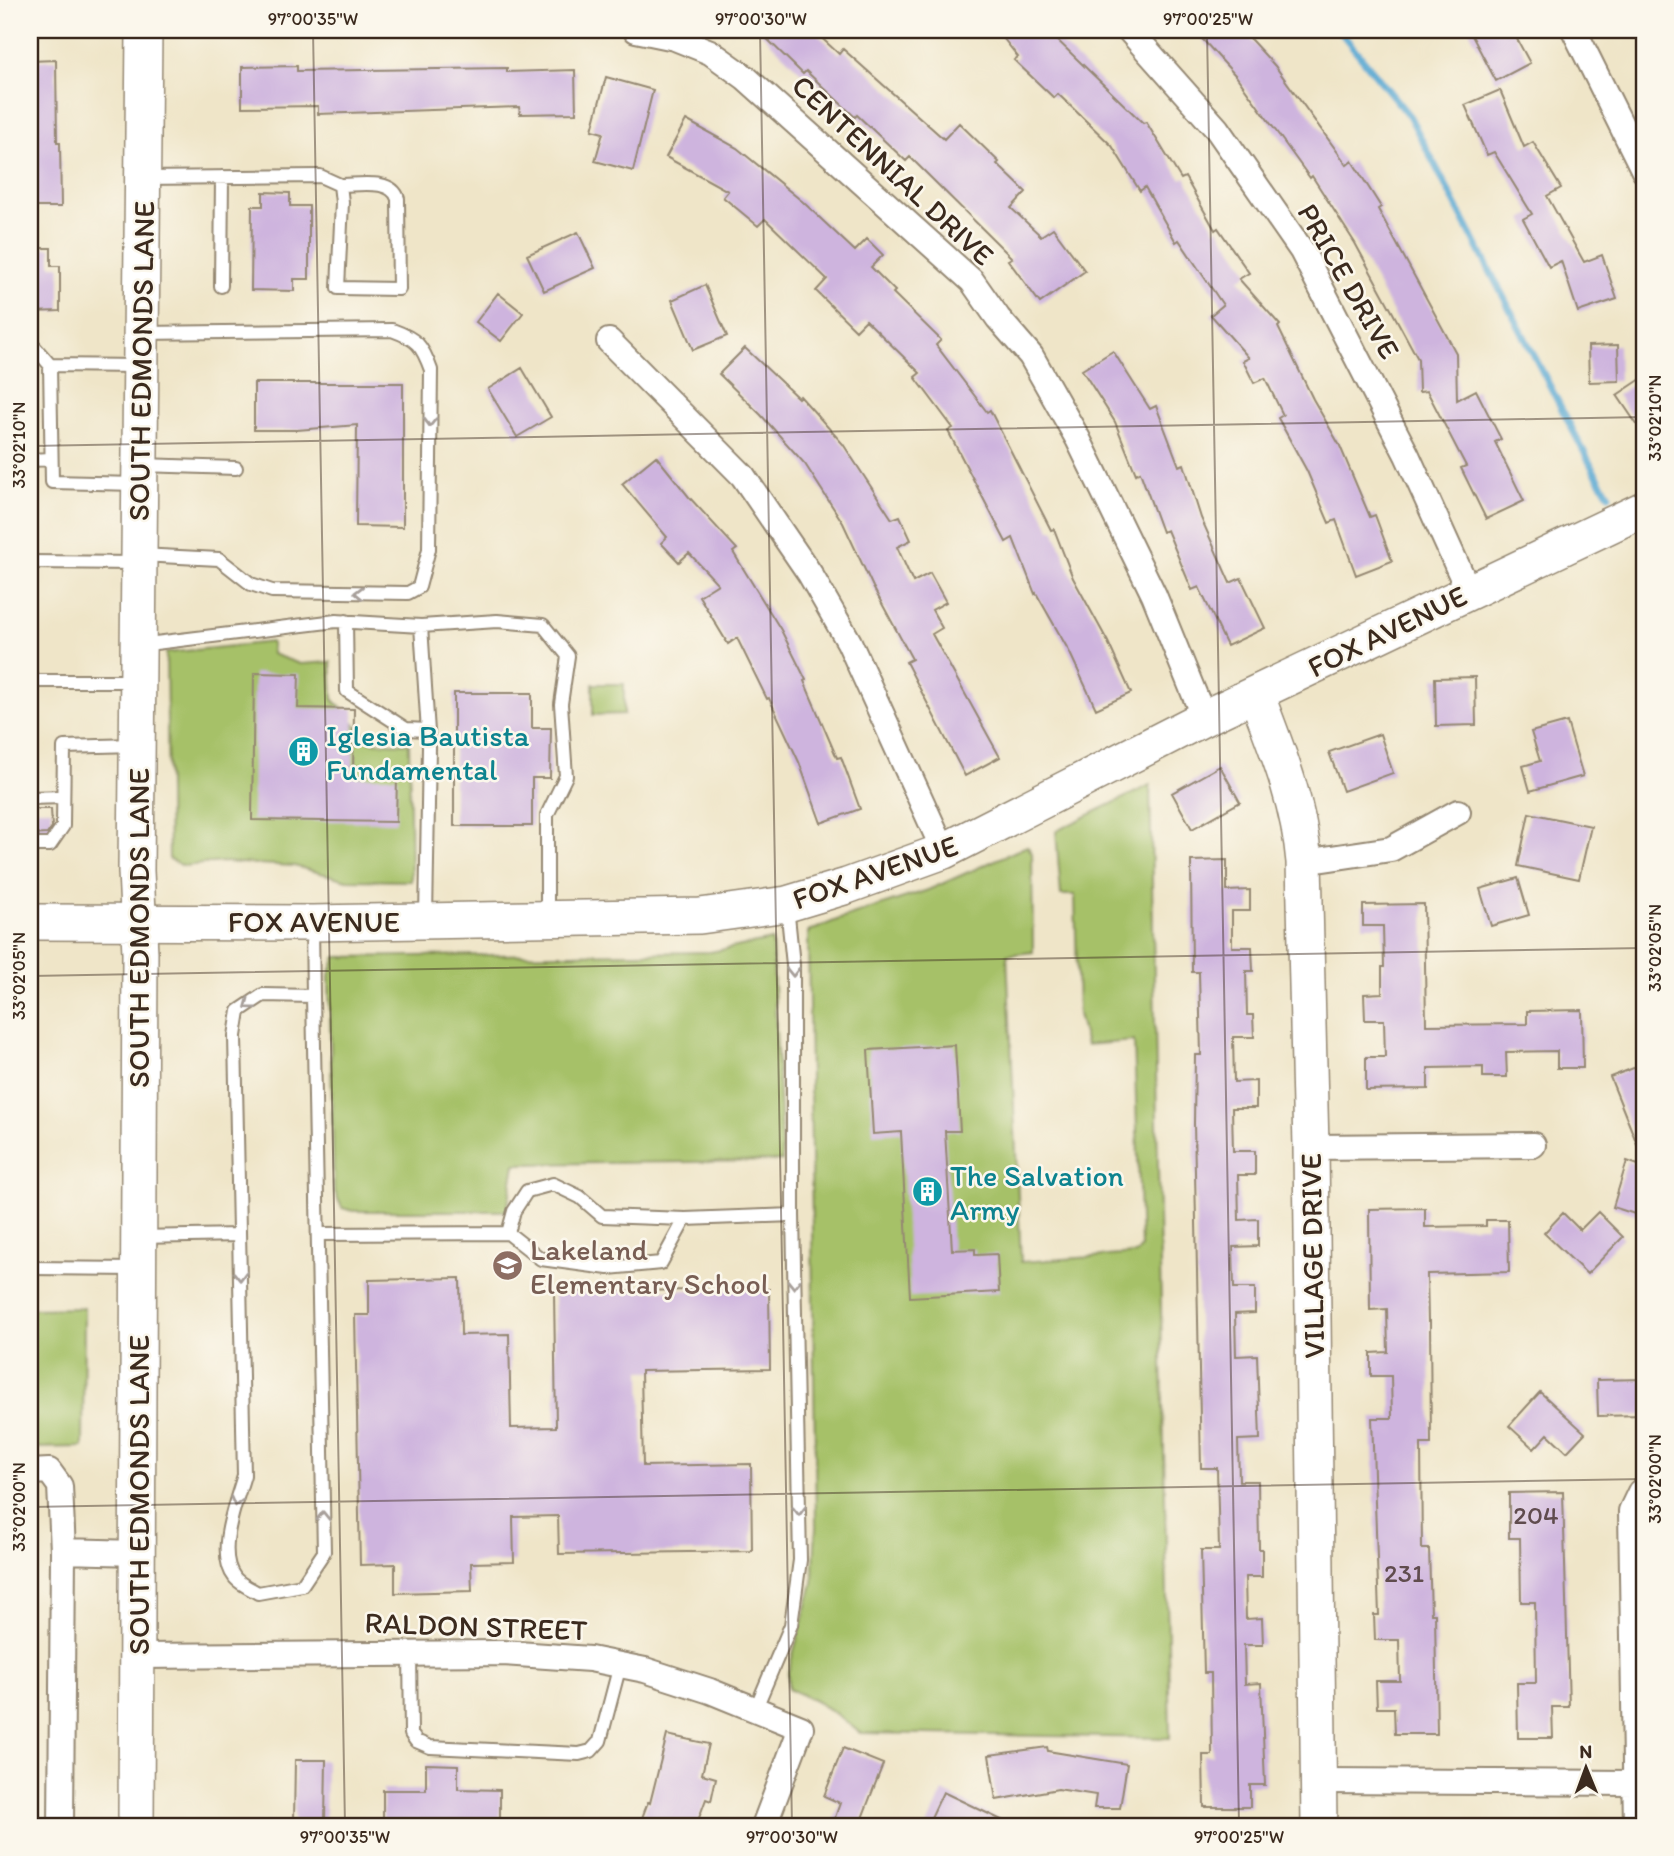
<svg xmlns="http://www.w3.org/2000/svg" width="1674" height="1856" viewBox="0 0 1674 1856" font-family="Itim,sans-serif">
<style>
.green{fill:#a6c168;stroke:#707643;stroke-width:2}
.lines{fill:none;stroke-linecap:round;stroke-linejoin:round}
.stream{stroke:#58a8d2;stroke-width:7}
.building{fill:#ceb4de}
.lane-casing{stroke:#958873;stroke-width:16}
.street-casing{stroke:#958873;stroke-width:28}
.secondary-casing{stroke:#958873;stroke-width:38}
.lane{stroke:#fff;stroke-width:12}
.street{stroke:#fff;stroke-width:24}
.secondary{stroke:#fff;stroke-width:35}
.oneway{stroke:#a79f9a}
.ticks{fill:none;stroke:#3b2a1e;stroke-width:2;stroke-opacity:0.45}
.labels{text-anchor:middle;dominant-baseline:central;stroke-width:5;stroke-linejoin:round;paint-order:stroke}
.number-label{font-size:26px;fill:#604c4e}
.street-label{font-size:30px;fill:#3b2a1e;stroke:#fbf7ec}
.culture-label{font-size:30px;fill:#0d838f;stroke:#fbf7ec;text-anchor:start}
.education-label{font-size:30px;fill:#785e54;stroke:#fbf7ec;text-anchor:start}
.neatline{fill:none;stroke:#3b2a1e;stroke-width:2.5}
.ticks-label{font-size:18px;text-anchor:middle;fill:#3b2a1e}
</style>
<rect width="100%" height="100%" fill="#fbf7ec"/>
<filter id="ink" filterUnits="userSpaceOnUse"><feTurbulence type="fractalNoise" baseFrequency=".0143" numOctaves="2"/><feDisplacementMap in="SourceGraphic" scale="14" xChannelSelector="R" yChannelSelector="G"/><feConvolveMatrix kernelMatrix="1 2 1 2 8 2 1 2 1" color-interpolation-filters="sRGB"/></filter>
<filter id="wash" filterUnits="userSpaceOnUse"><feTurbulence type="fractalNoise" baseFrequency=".00686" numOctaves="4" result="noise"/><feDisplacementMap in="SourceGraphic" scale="28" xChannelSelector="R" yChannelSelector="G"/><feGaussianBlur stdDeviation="1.57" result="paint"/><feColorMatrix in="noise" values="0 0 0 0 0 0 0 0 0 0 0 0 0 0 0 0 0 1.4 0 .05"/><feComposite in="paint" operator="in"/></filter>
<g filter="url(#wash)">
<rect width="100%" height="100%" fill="#efe5c8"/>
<path class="green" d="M 271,642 L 272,654 L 300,664 L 331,662 L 333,699 L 371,742 L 409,744 L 411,881 L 347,880 L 294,866 L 222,862 L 183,866 L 169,859 L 166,653 Z
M 593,684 L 624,684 L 624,714 L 593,715 Z
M 1150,785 L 1170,1738 L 860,1733 C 836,1713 818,1700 788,1689 L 788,1672 L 813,1583 L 816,1527 L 808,932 L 837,920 L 928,890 L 1027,846 L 1032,853 L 1033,952 L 1007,955 L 1021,1262 L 1136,1254 L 1141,1247 L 1134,1041 L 1086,1045 L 1078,1014 L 1075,895 L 1061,895 L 1056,831 Z
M 772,940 L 782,1161 L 515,1164 L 507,1211 L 353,1211 L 342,1208 L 334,1190 L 329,975 L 336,957 L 710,952 Z
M 84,1308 L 83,1447 L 30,1448 L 30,1309 Z"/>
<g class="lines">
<path class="stream" d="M 1339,30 L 1410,117 L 1593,469 L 1609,495"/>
</g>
<g id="blocks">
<path class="building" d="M 758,30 L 813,30 L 839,54 L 843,49 L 944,139 L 959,123 L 999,162 L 997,164 L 1026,192 L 1011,208 L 1041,236 L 1053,228 L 1085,271 L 1040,303 L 1008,260 L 1012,258 L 910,157 L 906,161 L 857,115 L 855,117 L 806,71 L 803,74 Z
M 997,30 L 1047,30 L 1143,123 L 1146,122 L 1181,179 L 1185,177 L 1215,230 L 1218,228 L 1249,273 L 1239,279 L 1280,325 L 1278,327 L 1313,399 L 1340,446 L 1370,517 L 1375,515 L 1392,561 L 1356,575 L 1336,520 L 1329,523 L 1307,471 L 1278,418 L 1283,415 L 1265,378 L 1254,383 L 1243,361 L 1249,358 L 1211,315 L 1223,305 L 1179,240 L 1176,242 L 1145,187 L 1140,191 L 1112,146 L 1058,94 L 1054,98 L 1014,60 L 1018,57 Z
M 1194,30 L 1242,30 L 1275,66 L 1347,165 L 1352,161 L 1381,207 L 1378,209 L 1456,353 L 1457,400 L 1476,390 L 1501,439 L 1495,442 L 1524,501 L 1486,519 L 1461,468 L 1466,466 L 1427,391 L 1419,392 L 1418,359 L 1355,243 L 1312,176 L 1310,178 L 1236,76 Z
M 1469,30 L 1512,30 L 1530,63 L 1496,81 Z
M 56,60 L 57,142 L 60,142 L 61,207 L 30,207 L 30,61 Z
M 297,66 L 297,71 L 507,68 L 507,72 L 575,70 L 576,113 L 520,114 L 519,107 L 318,114 L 318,106 L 242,107 L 242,67 Z
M 606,77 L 653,90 L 633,171 L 595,161 L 603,133 L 592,130 Z
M 1500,90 L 1524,147 L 1533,142 L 1561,188 L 1547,196 L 1584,262 L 1602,255 L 1617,299 L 1578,312 L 1561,261 L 1549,267 L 1523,219 L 1532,214 L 1494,152 L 1487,155 L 1465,105 Z
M 686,120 L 737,148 L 803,202 L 855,251 L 867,239 L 883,255 L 871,267 L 895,291 L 893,293 L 941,340 L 936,345 L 987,412 L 990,410 L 1051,530 L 1054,529 L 1073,578 L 1108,642 L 1131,693 L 1096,709 L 1069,651 L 1036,593 L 1035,594 L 1013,538 L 1006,542 L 948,431 L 953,428 L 915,377 L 920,373 L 866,320 L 856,330 L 816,291 L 827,279 L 765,219 L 758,226 L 723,197 L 728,191 L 666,157 Z
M 263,192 L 290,193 L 290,206 L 309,206 L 309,279 L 294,279 L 294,291 L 251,290 L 252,206 L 263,206 Z
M 578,232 L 595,268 L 544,291 L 527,255 Z
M 30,248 L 51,248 L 51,266 L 60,266 L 60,311 L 30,312 Z
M 705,285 L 727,336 L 693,350 L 672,300 Z
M 498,293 L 523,313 L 501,341 L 476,322 Z
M 1618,345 L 1619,381 L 1589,382 L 1588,346 Z
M 745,348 L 798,398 L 800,396 L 843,444 L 892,519 L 900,516 L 911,540 L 897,547 L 913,582 L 930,573 L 946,602 L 932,610 L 942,628 L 932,634 L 1000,757 L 965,776 L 906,662 L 912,659 L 873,587 L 843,523 L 805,464 L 761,415 L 719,374 Z
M 1113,351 L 1150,409 L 1156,406 L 1179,466 L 1184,464 L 1201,518 L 1230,583 L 1241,578 L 1265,628 L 1227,646 L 1199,587 L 1192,590 L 1167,530 L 1162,532 L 1140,472 L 1136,474 L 1115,422 L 1082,370 Z
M 522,368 L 551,417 L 517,437 L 488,389 Z
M 1644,377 L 1644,435 L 1617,395 Z
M 254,383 L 403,383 L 403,527 L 356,526 L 357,425 L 297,430 L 254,430 Z
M 656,456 L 689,497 L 737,549 L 733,552 L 781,630 L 806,680 L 804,681 L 837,758 L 841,757 L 860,809 L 821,823 L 799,762 L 769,698 L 767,699 L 737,638 L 728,644 L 699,596 L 718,584 L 689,553 L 679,562 L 661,543 L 667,537 L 622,484 Z
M 254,673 L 299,674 L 298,708 L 354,709 L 353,777 L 397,777 L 396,822 L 252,820 Z
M 1475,677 L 1476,725 L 1436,726 L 1435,678 Z
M 454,693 L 532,693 L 532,728 L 551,728 L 550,778 L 532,778 L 532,826 L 454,826 Z
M 1567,722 L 1583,776 L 1530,791 L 1523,766 L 1540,761 L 1531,732 Z
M 1380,734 L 1393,773 L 1343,791 L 1329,752 Z
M 1220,766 L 1240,802 L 1192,829 L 1172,793 Z
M 30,809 L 51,809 L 52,827 L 47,834 L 30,835 Z
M 1529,813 L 1591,826 L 1579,879 L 1518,866 Z
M 1227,860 L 1227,891 L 1250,890 L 1250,911 L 1232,911 L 1232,947 L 1252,947 L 1253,971 L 1246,971 L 1247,1015 L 1253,1015 L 1254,1037 L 1233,1037 L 1234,1082 L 1256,1081 L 1256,1108 L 1232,1108 L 1233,1151 L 1255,1151 L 1255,1175 L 1238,1175 L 1239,1220 L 1258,1219 L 1258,1246 L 1233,1247 L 1234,1288 L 1255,1288 L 1255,1313 L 1235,1314 L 1236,1356 L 1257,1355 L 1260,1439 L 1238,1440 L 1239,1481 L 1258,1481 L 1259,1549 L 1262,1549 L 1262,1577 L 1245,1577 L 1246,1619 L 1262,1618 L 1263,1645 L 1244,1645 L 1245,1684 L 1261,1683 L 1265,1785 L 1250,1785 L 1250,1807 L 1204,1807 L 1203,1755 L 1212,1755 L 1211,1673 L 1204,1673 L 1201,1550 L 1219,1550 L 1217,1468 L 1201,1468 L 1194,1123 L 1195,1055 L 1201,1055 L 1199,972 L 1192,972 L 1191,861 Z
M 1518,878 L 1529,915 L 1491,926 L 1480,889 Z
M 1424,904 L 1426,1025 L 1527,1024 L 1527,1011 L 1582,1010 L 1583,1068 L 1557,1068 L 1557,1051 L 1506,1052 L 1507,1077 L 1483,1077 L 1483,1067 L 1428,1068 L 1428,1089 L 1366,1090 L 1366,1057 L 1385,1057 L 1384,1020 L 1365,1020 L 1364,994 L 1382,993 L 1382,967 L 1384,967 L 1383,926 L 1363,926 L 1363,905 Z
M 955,1045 L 960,1131 L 945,1131 L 952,1250 L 975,1249 L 975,1255 L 997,1254 L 999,1292 L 910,1297 L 901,1132 L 873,1134 L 868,1050 Z
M 1644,1064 L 1644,1161 L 1610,1077 Z
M 1627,1161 L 1644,1167 L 1644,1217 L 1613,1207 Z
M 1425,1208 L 1425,1227 L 1486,1226 L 1486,1220 L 1508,1220 L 1509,1272 L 1427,1274 L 1428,1321 L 1430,1321 L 1431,1444 L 1421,1444 L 1422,1549 L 1429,1549 L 1431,1614 L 1435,1614 L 1437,1734 L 1395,1734 L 1394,1708 L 1377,1708 L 1376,1681 L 1400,1681 L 1399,1640 L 1375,1640 L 1374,1615 L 1379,1615 L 1372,1418 L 1392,1418 L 1391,1376 L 1371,1376 L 1371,1353 L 1388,1352 L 1387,1309 L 1370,1310 L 1369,1209 Z
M 1598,1212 L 1623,1237 L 1587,1274 L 1544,1233 L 1563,1213 L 1580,1230 Z
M 460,1278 L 461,1335 L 509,1334 L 511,1428 L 556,1427 L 554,1292 L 769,1289 L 770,1369 L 641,1371 L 643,1466 L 751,1464 L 752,1551 L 559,1554 L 558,1516 L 513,1517 L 514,1562 L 471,1563 L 472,1591 L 395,1593 L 395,1564 L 360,1565 L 355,1315 L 369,1315 L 369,1280 Z
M 1644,1379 L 1644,1415 L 1598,1416 L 1597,1380 Z
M 1540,1392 L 1585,1433 L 1567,1452 L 1548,1434 L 1534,1449 L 1509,1426 Z
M 1563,1492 L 1569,1707 L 1552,1707 L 1553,1738 L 1518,1738 L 1517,1683 L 1536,1683 L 1535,1602 L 1521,1602 L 1520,1538 L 1509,1538 L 1509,1493 Z
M 667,1735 L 709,1744 L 702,1774 L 716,1778 L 711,1801 L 706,1799 L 696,1826 L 639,1826 L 648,1802 L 650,1803 Z
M 1047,1747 L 1048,1751 L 1127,1764 L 1120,1808 L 1094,1808 L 1096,1795 L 1058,1789 L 996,1800 L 989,1755 Z
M 843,1748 L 883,1764 L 859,1826 L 832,1826 L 840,1803 L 824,1796 Z
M 295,1760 L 326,1760 L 325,1822 L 294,1821 Z
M 426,1764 L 458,1765 L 458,1789 L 500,1790 L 500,1826 L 383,1826 L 383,1790 L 426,1790 Z
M 943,1792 L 1014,1826 L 927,1826 Z"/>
</g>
</g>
<g filter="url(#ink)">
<use href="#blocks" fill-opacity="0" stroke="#958873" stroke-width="2"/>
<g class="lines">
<defs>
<path id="lane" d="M 143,178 L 320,176 L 340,185 L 342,202 L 338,288 L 399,289 L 398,199 C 392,178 358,185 340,185
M 221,286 L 222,177
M 30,342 L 50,365 L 138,366
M 50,365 L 52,482 L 137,484
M 30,460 L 51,459
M 141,465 L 236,468
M 140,555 L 219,559 L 251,584 L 272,591 L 408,593 L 419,587 L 429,549 L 431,370 C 422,345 417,339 392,330 L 142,333
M 30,562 L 138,563
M 346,621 L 347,691 L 406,729 L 428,730
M 421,626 L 497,621 L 543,625 L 568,656 L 561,704 L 566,776 L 547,815 L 547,916
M 139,645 L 336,621 L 421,626 L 429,747 L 426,918
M 30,681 L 134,681
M 30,798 L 63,797
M 30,845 L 50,845 L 63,826 L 64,747 L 134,745
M 312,926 L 313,996 L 324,1552 L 302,1585 L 258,1593 C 251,1589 240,1584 235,1578 C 215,1553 236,1503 244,1475 L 235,1036 L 239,1011 L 263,995 L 313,996
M 508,1233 L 514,1211 L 527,1191 L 553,1184 L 580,1197 L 602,1216 L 685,1219
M 318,1234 L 508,1233 L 541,1259 L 608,1268 L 661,1263 L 685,1219 L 793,1215
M 139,1237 L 239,1235
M 30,1268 L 138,1269
M 410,1653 L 411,1734 L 416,1741 L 430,1747 L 579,1754 L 591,1751 L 600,1741 L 620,1665
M 755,1710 L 791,1625 L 800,1560 L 793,1215 L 793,965 L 787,906"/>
<path id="street" d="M 636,30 L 675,38 L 710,52 L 746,78 L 972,281 L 998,318 L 1031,356 L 1078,439 L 1154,595 L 1204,718
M 1129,30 L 1217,129 L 1302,251 L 1407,455 L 1469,592
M 1574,30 L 1644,171
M 609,341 L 743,476 L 810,574 L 849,642 L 944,851
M 1304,862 L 1391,849 L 1458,812
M 1311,1147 L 1533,1145
M 30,1472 L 49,1471 L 60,1486 L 63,1551 L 61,1826
M 63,1551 L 137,1553
M 137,1656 L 503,1653 L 590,1659 L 645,1670 L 710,1691 L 801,1728 L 764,1826
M 1319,1781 L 1635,1783
M 1636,1826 L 1631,1511 L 1640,1492 L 1644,1490"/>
<path id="secondary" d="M 1256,694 C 1277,749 1299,803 1304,862 L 1311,1147 L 1319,1826
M 30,922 L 312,923 L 700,916 L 787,904 L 847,886 L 944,851 L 1204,718 L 1644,509
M 136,1826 L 140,953 L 136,871 L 144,30"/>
</defs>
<use href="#lane" class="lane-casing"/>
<use href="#street" class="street-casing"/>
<use href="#secondary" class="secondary-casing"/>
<use href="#lane" class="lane"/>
<use href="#street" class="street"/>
<use href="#secondary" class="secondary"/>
</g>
<defs><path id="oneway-chevron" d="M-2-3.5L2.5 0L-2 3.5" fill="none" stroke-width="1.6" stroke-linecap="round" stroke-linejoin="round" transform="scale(1.75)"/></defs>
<g class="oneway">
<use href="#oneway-chevron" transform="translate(430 422) rotate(91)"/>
<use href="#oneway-chevron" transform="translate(359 593) rotate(-179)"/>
<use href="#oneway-chevron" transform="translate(793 972) rotate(89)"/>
<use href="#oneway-chevron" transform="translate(249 1005) rotate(143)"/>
<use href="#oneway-chevron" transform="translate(240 1276) rotate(89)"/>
<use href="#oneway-chevron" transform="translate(794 1284) rotate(89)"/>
<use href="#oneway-chevron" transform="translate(236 1502) rotate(105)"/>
<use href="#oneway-chevron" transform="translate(799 1511) rotate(89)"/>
<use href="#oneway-chevron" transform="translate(323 1516) rotate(-91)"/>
</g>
</g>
<path class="ticks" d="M 313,30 L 345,1826M 760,30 L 792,1826M 1207,30 L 1239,1826M 30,446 L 1644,417M 30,976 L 1644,948M 30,1507 L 1644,1479"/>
<defs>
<symbol id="building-disc" viewBox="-11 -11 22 22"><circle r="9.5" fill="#0f9aa8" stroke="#fbf7ec"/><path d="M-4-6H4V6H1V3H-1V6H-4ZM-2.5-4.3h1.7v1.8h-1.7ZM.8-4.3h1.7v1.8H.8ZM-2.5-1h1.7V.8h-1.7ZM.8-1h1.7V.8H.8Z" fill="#fff"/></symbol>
<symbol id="school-disc" viewBox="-11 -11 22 22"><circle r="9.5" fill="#8d6e63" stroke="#fbf7ec"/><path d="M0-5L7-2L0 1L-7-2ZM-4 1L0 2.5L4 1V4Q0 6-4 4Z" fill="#fff"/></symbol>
</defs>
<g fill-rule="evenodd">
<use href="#building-disc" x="286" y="734" width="35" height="35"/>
<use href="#building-disc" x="910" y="1174" width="35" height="35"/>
<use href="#school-disc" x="490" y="1248" width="35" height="35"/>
</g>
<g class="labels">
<g class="number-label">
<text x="1536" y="1515">204</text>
<text x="1404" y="1573">231</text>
</g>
<g class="street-label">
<text transform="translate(893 170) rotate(43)">CENTENNIAL DRIVE</text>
<text transform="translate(1349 281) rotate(60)">PRICE DRIVE</text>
<text transform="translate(141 361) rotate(-89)">SOUTH EDMONDS LANE</text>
<text transform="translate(1387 631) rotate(-26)">FOX AVENUE</text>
<text transform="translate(875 872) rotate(-19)">FOX AVENUE</text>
<text x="314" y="921">FOX AVENUE</text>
<text transform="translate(138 928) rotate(-90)">SOUTH EDMONDS LANE</text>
<text transform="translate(1312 1256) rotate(-91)">VILLAGE DRIVE</text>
<text transform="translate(138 1495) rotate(-90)">SOUTH EDMONDS LANE</text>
<text transform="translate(476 1626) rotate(2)">RALDON STREET</text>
</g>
<g class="culture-label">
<text x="326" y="735">Iglesia Bautista<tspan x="326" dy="34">Fundamental</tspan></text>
<text x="950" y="1175">The Salvation<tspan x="950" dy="34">Army</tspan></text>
</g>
<g class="education-label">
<text x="530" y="1249">Lakeland<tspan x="530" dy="34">Elementary School</tspan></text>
</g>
</g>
<rect width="1674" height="1856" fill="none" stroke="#fbf7ec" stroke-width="77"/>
<g transform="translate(1586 1768) rotate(359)" stroke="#fbf7ec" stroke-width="5" paint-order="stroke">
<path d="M0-5L12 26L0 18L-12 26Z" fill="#3b2a1e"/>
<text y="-10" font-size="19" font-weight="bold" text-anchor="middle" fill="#3b2a1e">N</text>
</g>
<rect x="38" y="38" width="1598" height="1780" class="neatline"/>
<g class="ticks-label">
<text x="313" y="25">97°00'35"W</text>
<text x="761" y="25">97°00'30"W</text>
<text x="1208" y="25">97°00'25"W</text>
<text transform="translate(1655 418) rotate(-90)" y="6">33°02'10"N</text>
<text transform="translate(19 445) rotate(-90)" y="6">33°02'10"N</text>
<text transform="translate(1655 948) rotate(-90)" y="6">33°02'05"N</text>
<text transform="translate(19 976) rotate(-90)" y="6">33°02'05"N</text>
<text transform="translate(1655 1479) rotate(-90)" y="6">33°02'00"N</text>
<text transform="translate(19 1507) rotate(-90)" y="6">33°02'00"N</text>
<text x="345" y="1843">97°00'35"W</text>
<text x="792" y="1843">97°00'30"W</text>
<text x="1239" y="1843">97°00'25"W</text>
</g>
</svg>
